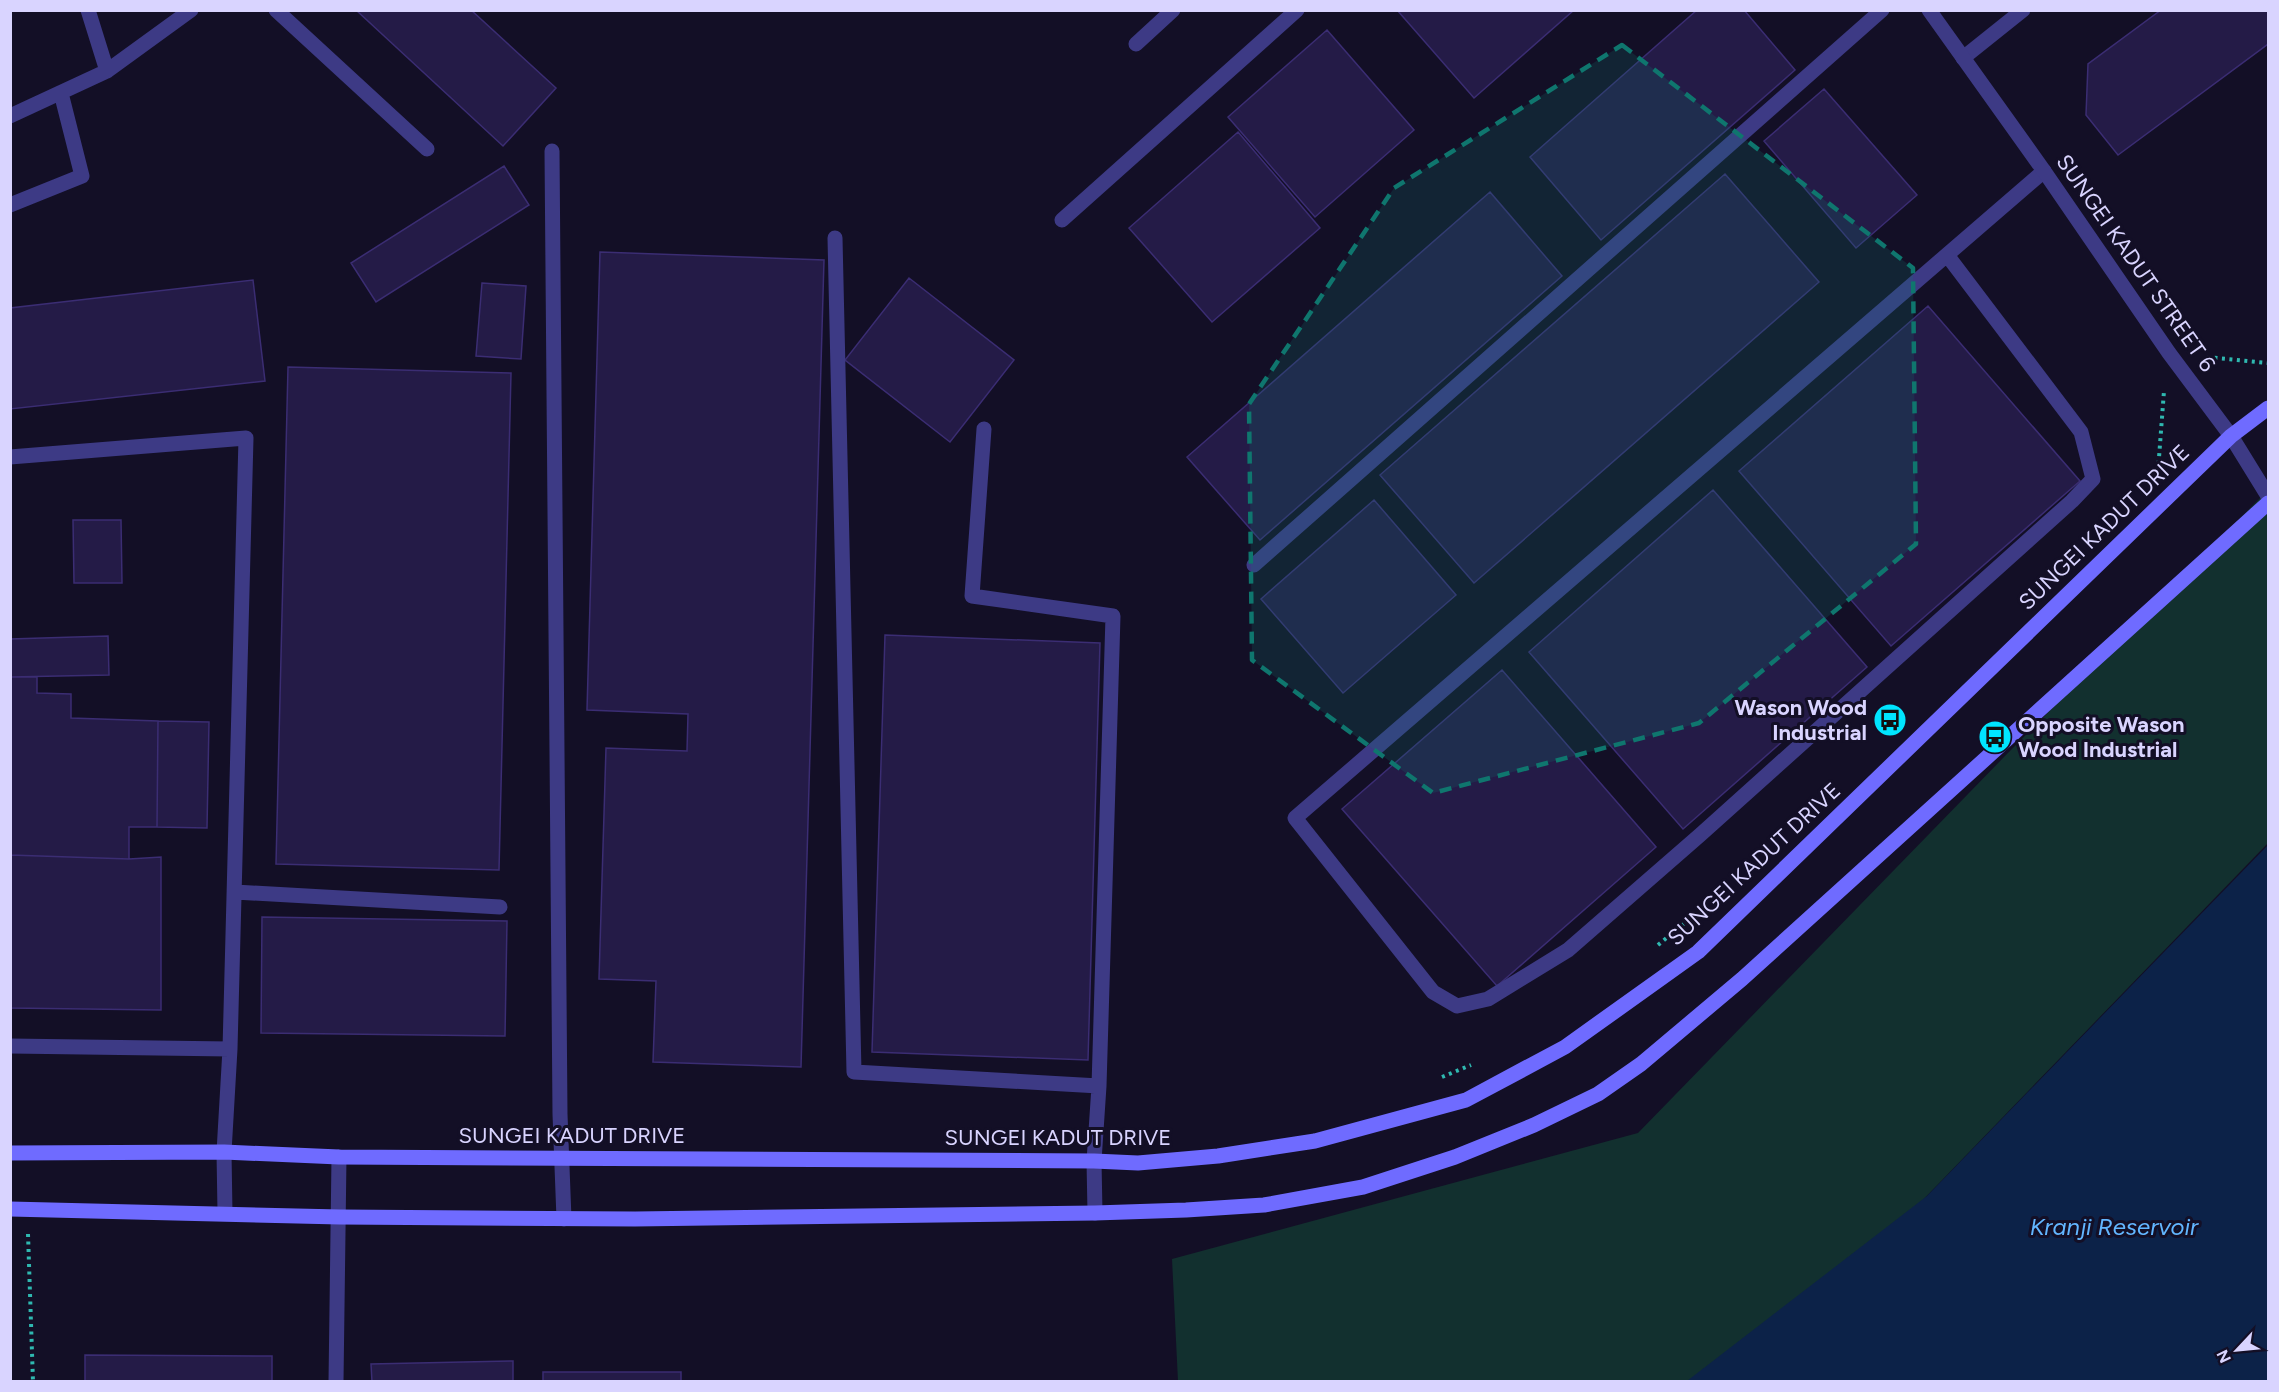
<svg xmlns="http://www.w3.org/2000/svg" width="2279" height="1392" viewBox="0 0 2279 1392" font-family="Figtree,sans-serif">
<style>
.green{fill:#12302f}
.water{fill:#0c2248}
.building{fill:#241b47;stroke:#3b2d73;stroke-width:1.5}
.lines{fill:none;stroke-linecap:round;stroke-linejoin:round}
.path{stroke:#2fb8b0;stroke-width:4;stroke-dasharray:3 4.5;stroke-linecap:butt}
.lane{stroke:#3d3a85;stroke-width:15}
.street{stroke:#3d3a85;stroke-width:15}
.secondary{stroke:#6f6bff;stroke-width:15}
.marked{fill:#0f766e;fill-opacity:0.2;stroke:#0f766e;stroke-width:4.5;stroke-dasharray:12 8;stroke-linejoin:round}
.labels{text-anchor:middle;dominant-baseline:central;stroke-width:6;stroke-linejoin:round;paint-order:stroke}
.street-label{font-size:22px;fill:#d9d4ff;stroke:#130f26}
.poi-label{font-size:22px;font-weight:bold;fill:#d9d4ff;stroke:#130f26;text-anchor:end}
.water-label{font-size:24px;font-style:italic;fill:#62b6ff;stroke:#130f26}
</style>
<rect width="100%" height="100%" fill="#130f26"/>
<path class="green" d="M 2268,490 L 2268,843 L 1918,1205 L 1689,1381 L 1178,1381 L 1172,1259 L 1638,1133 L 2004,757 Z"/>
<path class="water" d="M 2268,845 L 2268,1381 L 1687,1381 L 1927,1196 Z"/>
<path class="building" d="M 356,10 L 471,10 L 556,88 L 503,146 Z
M 1397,10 L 1574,10 L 1474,98 Z
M 1697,10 L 1744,10 L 1795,70 L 1601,240 L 1530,157 Z
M 2161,10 L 2268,10 L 2268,44 L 2118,155 L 2086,115 L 2088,64 Z
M 1327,30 L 1414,130 L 1315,217 L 1228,117 Z
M 1824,89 L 1917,195 L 1856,248 L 1764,141 Z
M 1238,132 L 1320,228 L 1212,322 L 1129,228 Z
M 504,166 L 529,205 L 376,302 L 351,263 Z
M 1725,174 L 1819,282 L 1474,583 L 1380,475 Z
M 1490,192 L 1562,276 L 1260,540 L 1187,457 Z
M 600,252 L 824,260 L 801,1067 L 653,1062 L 656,981 L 599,979 L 606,748 L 687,751 L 688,714 L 587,710 Z
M 909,278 L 1014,360 L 950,442 L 845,360 Z
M 253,280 L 265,381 L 10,409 L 10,308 Z
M 482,283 L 526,286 L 521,359 L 476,356 Z
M 1928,306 L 2080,481 L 1891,646 L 1739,471 Z
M 288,367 L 511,373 L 499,870 L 276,864 Z
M 1713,490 L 1867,667 L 1683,829 L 1529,652 Z
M 1374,500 L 1456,595 L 1343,693 L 1261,599 Z
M 73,520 L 121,520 L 122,583 L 74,583 Z
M 885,635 L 1100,643 L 1088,1060 L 872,1052 Z
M 108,636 L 109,675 L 10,677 L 10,639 Z
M 1502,670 L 1656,847 L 1497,986 L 1342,809 Z
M 10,677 L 37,677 L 37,693 L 71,694 L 71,718 L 158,721 L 157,827 L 129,827 L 129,859 L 10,855 Z
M 158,721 L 209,722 L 207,828 L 157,827 Z
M 10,855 L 129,859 L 161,857 L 161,1010 L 10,1008 Z
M 262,917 L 507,921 L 505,1036 L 261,1033 Z
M 85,1355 L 272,1356 L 272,1382 L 85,1382 Z
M 513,1361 L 513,1382 L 372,1382 L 371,1364 Z
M 543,1372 L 681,1372 L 681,1382 L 543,1382 Z"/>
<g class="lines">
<path class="path" d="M 2207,357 L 2268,363
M 2158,471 L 2164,391
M 1658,945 L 1692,917
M 1442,1077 L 1471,1065
M 28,1234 L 33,1382"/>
<path class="lane" d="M 88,10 L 107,71
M 276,10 L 427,149
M 1136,44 L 1173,10
M 1963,58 L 2023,10
M 10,116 L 107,71 L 191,10
M 552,151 L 560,1114 L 564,1219
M 10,205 L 82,176 L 61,93
M 1062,220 L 1297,10
M 835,238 L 854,1072 L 1099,1086
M 1947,255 L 2081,432 L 2093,479 L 2072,501 L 1700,835 L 1568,950 L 1488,999 L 1457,1006 L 1433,992 L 1295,818 L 2044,171
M 984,429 L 972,596 L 1113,616 L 1099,1086 L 1094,1161 L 1095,1213
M 10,457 L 246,438 L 230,1049 L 224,1152 L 225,1213
M 1254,565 L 1882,10
M 235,892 L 500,907
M 10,1046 L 230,1049
M 336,1382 L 339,1157"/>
<path class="street" d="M 1929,10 L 2044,171 L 2169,353 L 2231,436 L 2268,496"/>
<path class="secondary" d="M 10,1153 L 224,1152 L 339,1157 L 1094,1161 L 1138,1163 L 1218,1156 L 1315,1141 L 1466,1100 L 1565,1047 L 1698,952 L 2231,436 L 2268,408
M 10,1209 L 340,1217 L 635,1219 L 1095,1213 L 1186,1210 L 1264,1205 L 1363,1187 L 1455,1157 L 1534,1125 L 1598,1094 L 1641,1064 L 1742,979 L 2268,503"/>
</g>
<path class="marked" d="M 1622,45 L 1913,268 L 1916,544 L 1699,723 L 1433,793 L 1252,660 L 1249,404 L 1394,188 Z"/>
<defs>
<symbol id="bus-disc" viewBox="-11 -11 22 22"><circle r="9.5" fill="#00e5ff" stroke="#130f26"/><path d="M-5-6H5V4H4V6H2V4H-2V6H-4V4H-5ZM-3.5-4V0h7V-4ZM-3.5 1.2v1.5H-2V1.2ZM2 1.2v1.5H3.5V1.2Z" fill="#111"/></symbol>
</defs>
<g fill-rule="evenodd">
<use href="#bus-disc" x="1871" y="701" width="38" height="38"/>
<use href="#bus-disc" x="1976" y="718" width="38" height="38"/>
</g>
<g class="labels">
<g class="street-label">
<text transform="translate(2136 263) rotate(55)">SUNGEI KADUT STREET 6</text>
<text transform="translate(2104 527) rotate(-44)">SUNGEI KADUT DRIVE</text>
<text transform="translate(1754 864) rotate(-43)">SUNGEI KADUT DRIVE</text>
<text x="572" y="1135">SUNGEI KADUT DRIVE</text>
<text x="1058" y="1137">SUNGEI KADUT DRIVE</text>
</g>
<g class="poi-label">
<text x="1867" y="707">Wason Wood<tspan x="1867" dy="25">Industrial</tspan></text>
<text x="2018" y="724" text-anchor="start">Opposite Wason<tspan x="2018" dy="25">Wood Industrial</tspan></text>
</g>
<g class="water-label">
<text x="2114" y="1226">Kranji Reservoir</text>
</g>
</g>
<rect width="2279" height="1392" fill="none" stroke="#d9d4ff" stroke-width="24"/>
<g transform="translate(2237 1350) rotate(244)" stroke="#130f26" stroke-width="4.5" paint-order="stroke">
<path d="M0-4.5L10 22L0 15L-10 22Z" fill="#d9d4ff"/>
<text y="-9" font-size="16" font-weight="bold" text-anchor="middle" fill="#d9d4ff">N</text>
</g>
</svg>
